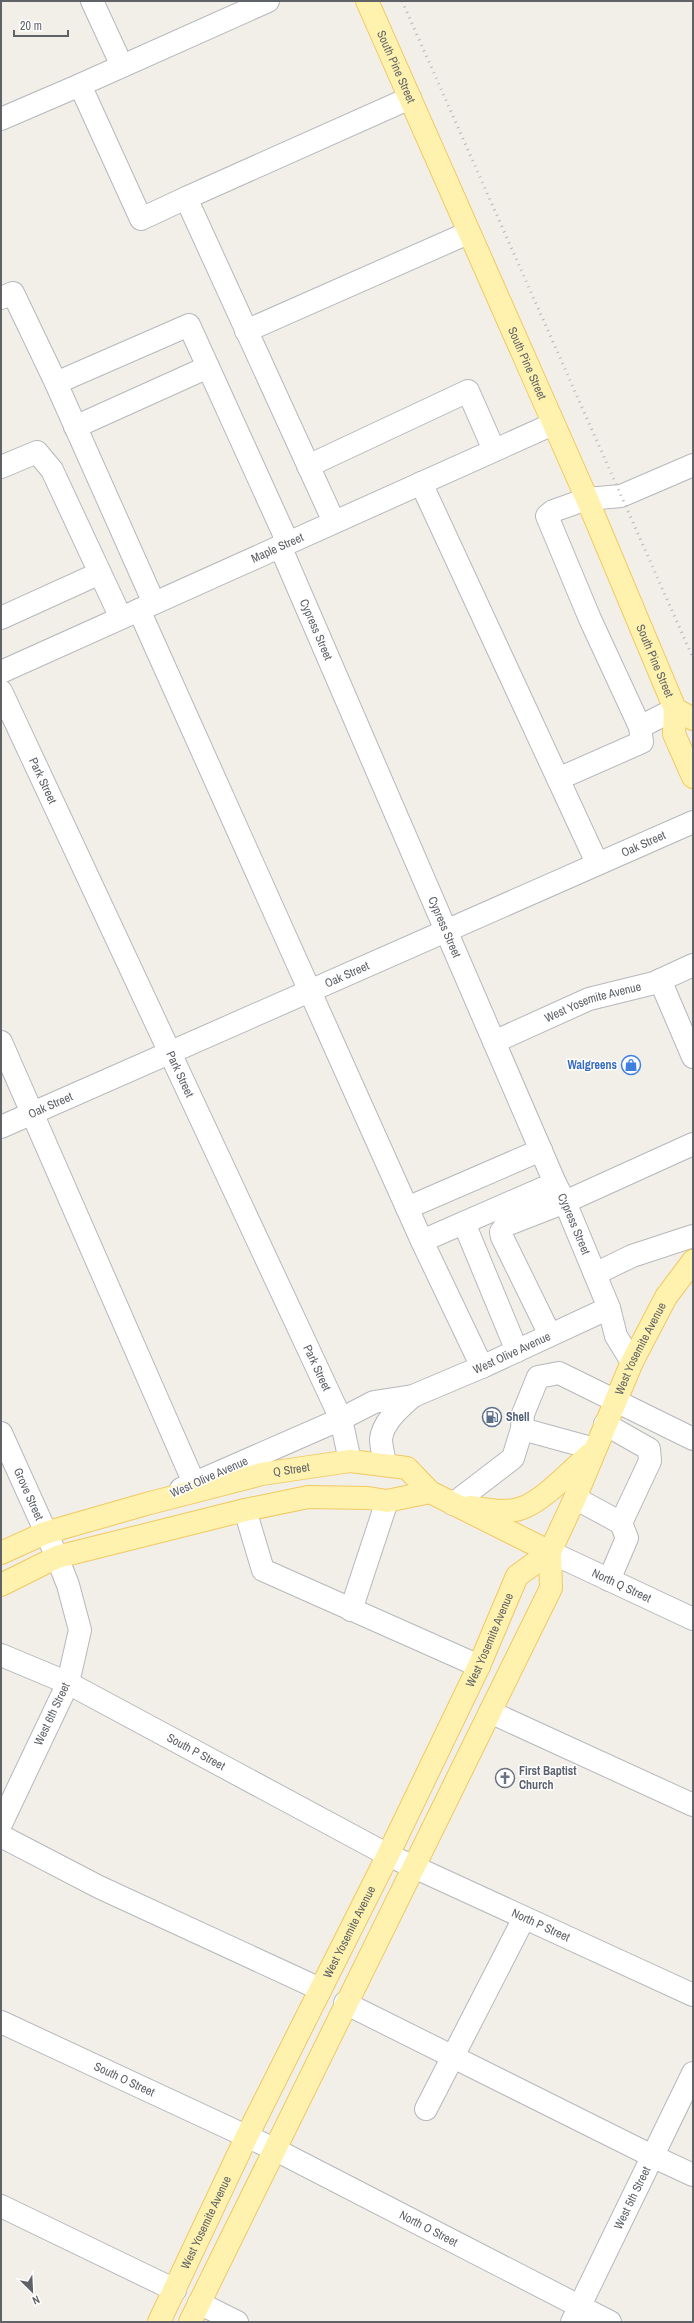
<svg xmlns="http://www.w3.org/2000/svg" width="694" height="2323" viewBox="0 0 694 2323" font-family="'Archivo Narrow',sans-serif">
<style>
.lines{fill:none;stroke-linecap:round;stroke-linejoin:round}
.minor-casing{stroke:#b5b8bc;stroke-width:24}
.major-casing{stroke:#f2c960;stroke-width:24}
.minor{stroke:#fff;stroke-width:22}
.major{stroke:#fff2af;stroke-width:22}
.rail{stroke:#b6b7b8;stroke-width:3;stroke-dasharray:1 5;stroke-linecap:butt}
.labels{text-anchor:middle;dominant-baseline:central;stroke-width:3;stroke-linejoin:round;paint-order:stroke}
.street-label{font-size:12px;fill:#5f6368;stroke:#fff}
.shop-label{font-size:12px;font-weight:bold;fill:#366cbe;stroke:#fff;text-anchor:end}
.service-label{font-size:12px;font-weight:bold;fill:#4e5e75;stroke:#fff;text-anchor:start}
.worship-label{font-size:12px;font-weight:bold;fill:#5b616d;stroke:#fff;text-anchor:start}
</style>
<rect width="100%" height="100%" fill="#f1efe8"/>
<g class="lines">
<defs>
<g id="minor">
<path d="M 92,1 L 122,66"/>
<path d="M 268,1 L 80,85 L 141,219 L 186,198 L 334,522"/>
<path d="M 1,119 L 80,85"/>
<path d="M 186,198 L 410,98"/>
<path d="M 1,298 L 13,293 L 56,383"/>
<path d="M 246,331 L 468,233"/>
<path d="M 75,427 L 208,367"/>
<path d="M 308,466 L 468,391 L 494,450"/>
<path d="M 1,467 L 37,452 L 52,470 L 121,618"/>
<path d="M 421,483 L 597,863"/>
<path id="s1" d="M 280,546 L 555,1183 L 565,1202 L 609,1308 L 616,1336 L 632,1362"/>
<path d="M 154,603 L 56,383 L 189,325 L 288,543"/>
<path d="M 139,610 L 421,1239 L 482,1367"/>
<path d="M 1,618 L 100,573"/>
<path id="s2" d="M 1,672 L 553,424"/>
<path id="s3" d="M 1,691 L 341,1419 L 350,1461"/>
<path d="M 640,727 L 590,619 L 547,516 L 553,511 L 587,499 L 621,496 L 693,465"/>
<path d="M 558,779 L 642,742 L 640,727 L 675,709"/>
<path d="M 660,980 L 693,1057"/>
<path d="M 1,1042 L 194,1483"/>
<path id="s4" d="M 494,1042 L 589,999 L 654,983 L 693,965"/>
<path id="s5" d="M 1,1127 L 693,822"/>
<path d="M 407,1208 L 541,1150"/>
<path d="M 464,1223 L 517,1351"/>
<path d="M 422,1241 L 555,1183"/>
<path d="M 595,1274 L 632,1256 L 693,1236"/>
<path d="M 550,1335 L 502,1237 L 501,1232 L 506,1225 L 565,1202 L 693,1144"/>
<path d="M 605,1424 L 649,1449 L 650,1461 L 621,1523"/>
<path d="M 522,1429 L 595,1449"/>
<path id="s6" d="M 1,1433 L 57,1557 L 68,1585 L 80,1630 L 68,1683 L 1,1824"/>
<path d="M 385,1464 C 384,1456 381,1447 381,1439 C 383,1421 401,1407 413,1396"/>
<path id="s7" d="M 181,1489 L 341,1419 L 374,1402 L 413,1396 L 484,1366 L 609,1308"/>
<path d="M 575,1498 L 621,1523 L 627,1538 L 609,1580"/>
<path d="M 453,1504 L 513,1458 L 522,1429 L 523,1414 L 538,1377 L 559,1373 L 693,1439"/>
<path d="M 245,1510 L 263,1570 L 479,1666"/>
<path id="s8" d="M 550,1552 L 693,1619"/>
<path d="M 351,1610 L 387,1501"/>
<path id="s9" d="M 1,1655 L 68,1683 L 388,1855 L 693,1995"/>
<path d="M 490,1712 L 693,1805"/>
<path d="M 1,1836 L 99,1887 L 320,1989"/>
<path d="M 345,2003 L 652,2156 L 693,2175"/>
<path id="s10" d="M 1,2022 L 274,2149 L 610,2322"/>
<path d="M 426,2109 L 524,1918"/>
<path d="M 1,2206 L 175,2290"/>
<path d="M 199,2303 L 237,2322"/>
<path id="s11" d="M 572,2322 L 693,2073"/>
</g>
<g id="major">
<path id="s12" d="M 367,1 L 587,499 L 675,709 L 693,719"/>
<path d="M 675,709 L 674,734 L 693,777"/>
<path d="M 470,1507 C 486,1509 507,1514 522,1508 C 543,1501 573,1469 590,1454"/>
<path id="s13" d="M 1,1553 L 45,1533 L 146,1504 L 262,1474 L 350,1461 L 407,1468 L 430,1492 L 550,1552"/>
<path d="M 1,1585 L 57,1557 L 245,1510 L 308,1497 L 368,1498 L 387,1501 L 430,1492"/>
<path id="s14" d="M 159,2322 L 246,2138 L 388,1855 L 479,1666 L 517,1576 L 550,1552 L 575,1498 L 632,1362 L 666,1297 L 693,1261"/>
<path d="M 190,2322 L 551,1588 L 550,1552"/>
</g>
</defs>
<use href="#minor" class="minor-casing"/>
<use href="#major" class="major-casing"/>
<use href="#minor" class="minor"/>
<use href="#major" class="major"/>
<path class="rail" d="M 402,1 L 693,658"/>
</g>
<defs>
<symbol id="shop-ring" viewBox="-11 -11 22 22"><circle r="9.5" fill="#fff" stroke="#3f7fe0" stroke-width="1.5"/><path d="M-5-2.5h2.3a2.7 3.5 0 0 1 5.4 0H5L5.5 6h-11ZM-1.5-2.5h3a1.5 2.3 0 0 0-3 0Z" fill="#3f7fe0"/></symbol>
<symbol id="fuel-ring" viewBox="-11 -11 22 22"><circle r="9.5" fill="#fff" stroke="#5c6f8a" stroke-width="1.5"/><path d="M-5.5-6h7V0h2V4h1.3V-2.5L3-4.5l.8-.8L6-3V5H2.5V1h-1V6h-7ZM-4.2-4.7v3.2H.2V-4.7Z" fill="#5c6f8a"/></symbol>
<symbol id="church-ring" viewBox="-11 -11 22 22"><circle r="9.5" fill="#fff" stroke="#6b7280" stroke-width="1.5"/><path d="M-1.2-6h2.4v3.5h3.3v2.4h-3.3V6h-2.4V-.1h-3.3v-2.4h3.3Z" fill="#6b7280"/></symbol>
</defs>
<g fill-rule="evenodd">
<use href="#shop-ring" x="620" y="1054" width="22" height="22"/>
<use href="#fuel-ring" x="481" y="1406" width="22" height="22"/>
<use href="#church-ring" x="494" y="1767" width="22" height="22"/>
</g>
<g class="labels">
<g class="street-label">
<text stroke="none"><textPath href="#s12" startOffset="72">South Pine Street</textPath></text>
<text stroke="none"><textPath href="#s12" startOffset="396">South Pine Street</textPath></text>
<text stroke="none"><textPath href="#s2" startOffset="303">Maple Street</textPath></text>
<text stroke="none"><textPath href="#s1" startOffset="91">Cypress Street</textPath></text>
<text stroke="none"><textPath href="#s12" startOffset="720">South Pine Street</textPath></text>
<text stroke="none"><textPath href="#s3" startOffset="99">Park Street</textPath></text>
<text stroke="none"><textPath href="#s5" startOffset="702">Oak Street</textPath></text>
<text stroke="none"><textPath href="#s1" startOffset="415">Cypress Street</textPath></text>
<text stroke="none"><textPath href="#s5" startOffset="378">Oak Street</textPath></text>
<text stroke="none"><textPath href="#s4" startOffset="107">West Yosemite Avenue</textPath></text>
<text stroke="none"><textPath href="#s3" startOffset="423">Park Street</textPath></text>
<text stroke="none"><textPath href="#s5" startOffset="54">Oak Street</textPath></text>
<text stroke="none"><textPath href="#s1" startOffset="739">Cypress Street</textPath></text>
<text stroke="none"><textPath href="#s14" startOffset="1091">West Yosemite Avenue</textPath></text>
<text stroke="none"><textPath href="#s7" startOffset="359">West Olive Avenue</textPath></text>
<text stroke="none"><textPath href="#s3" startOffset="747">Park Street</textPath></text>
<text stroke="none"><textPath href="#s13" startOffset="303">Q Street</textPath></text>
<text transform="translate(209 1477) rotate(-24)">West Olive Avenue</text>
<text stroke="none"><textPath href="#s6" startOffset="67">Grove Street</textPath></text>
<text stroke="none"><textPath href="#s8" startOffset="79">North Q Street</textPath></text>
<text stroke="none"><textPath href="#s14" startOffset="758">West Yosemite Avenue</textPath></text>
<text transform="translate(52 1714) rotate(-65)">West 6th Street</text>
<text stroke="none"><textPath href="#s9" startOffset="218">South P Street</textPath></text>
<text stroke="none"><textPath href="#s9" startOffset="604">North P Street</textPath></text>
<text stroke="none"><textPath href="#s14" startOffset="434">West Yosemite Avenue</textPath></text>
<text stroke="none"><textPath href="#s10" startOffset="136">South O Street</textPath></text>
<text stroke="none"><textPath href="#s11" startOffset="138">West 5th Street</textPath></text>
<text stroke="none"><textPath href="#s14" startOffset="110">West Yosemite Avenue</textPath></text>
<text stroke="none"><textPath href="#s10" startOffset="475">North O Street</textPath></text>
</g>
<g class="shop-label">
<text x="617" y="1065">Walgreens</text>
</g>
<g class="service-label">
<text x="506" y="1417">Shell</text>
</g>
<g class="worship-label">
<text x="519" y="1771">First Baptist<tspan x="519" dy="14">Church</tspan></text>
</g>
</g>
<rect width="694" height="2323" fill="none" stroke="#5f6368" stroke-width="4"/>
<g transform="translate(32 2291) rotate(156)" stroke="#ffffff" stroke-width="3" paint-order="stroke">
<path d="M0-3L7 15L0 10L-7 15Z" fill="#5f6368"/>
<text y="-6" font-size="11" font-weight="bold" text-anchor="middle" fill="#5f6368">N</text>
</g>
<path d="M14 30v6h54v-6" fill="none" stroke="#5f6368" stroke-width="2"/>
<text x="20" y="30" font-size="12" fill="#5f6368" stroke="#ffffff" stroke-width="3" paint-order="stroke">20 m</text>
</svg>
